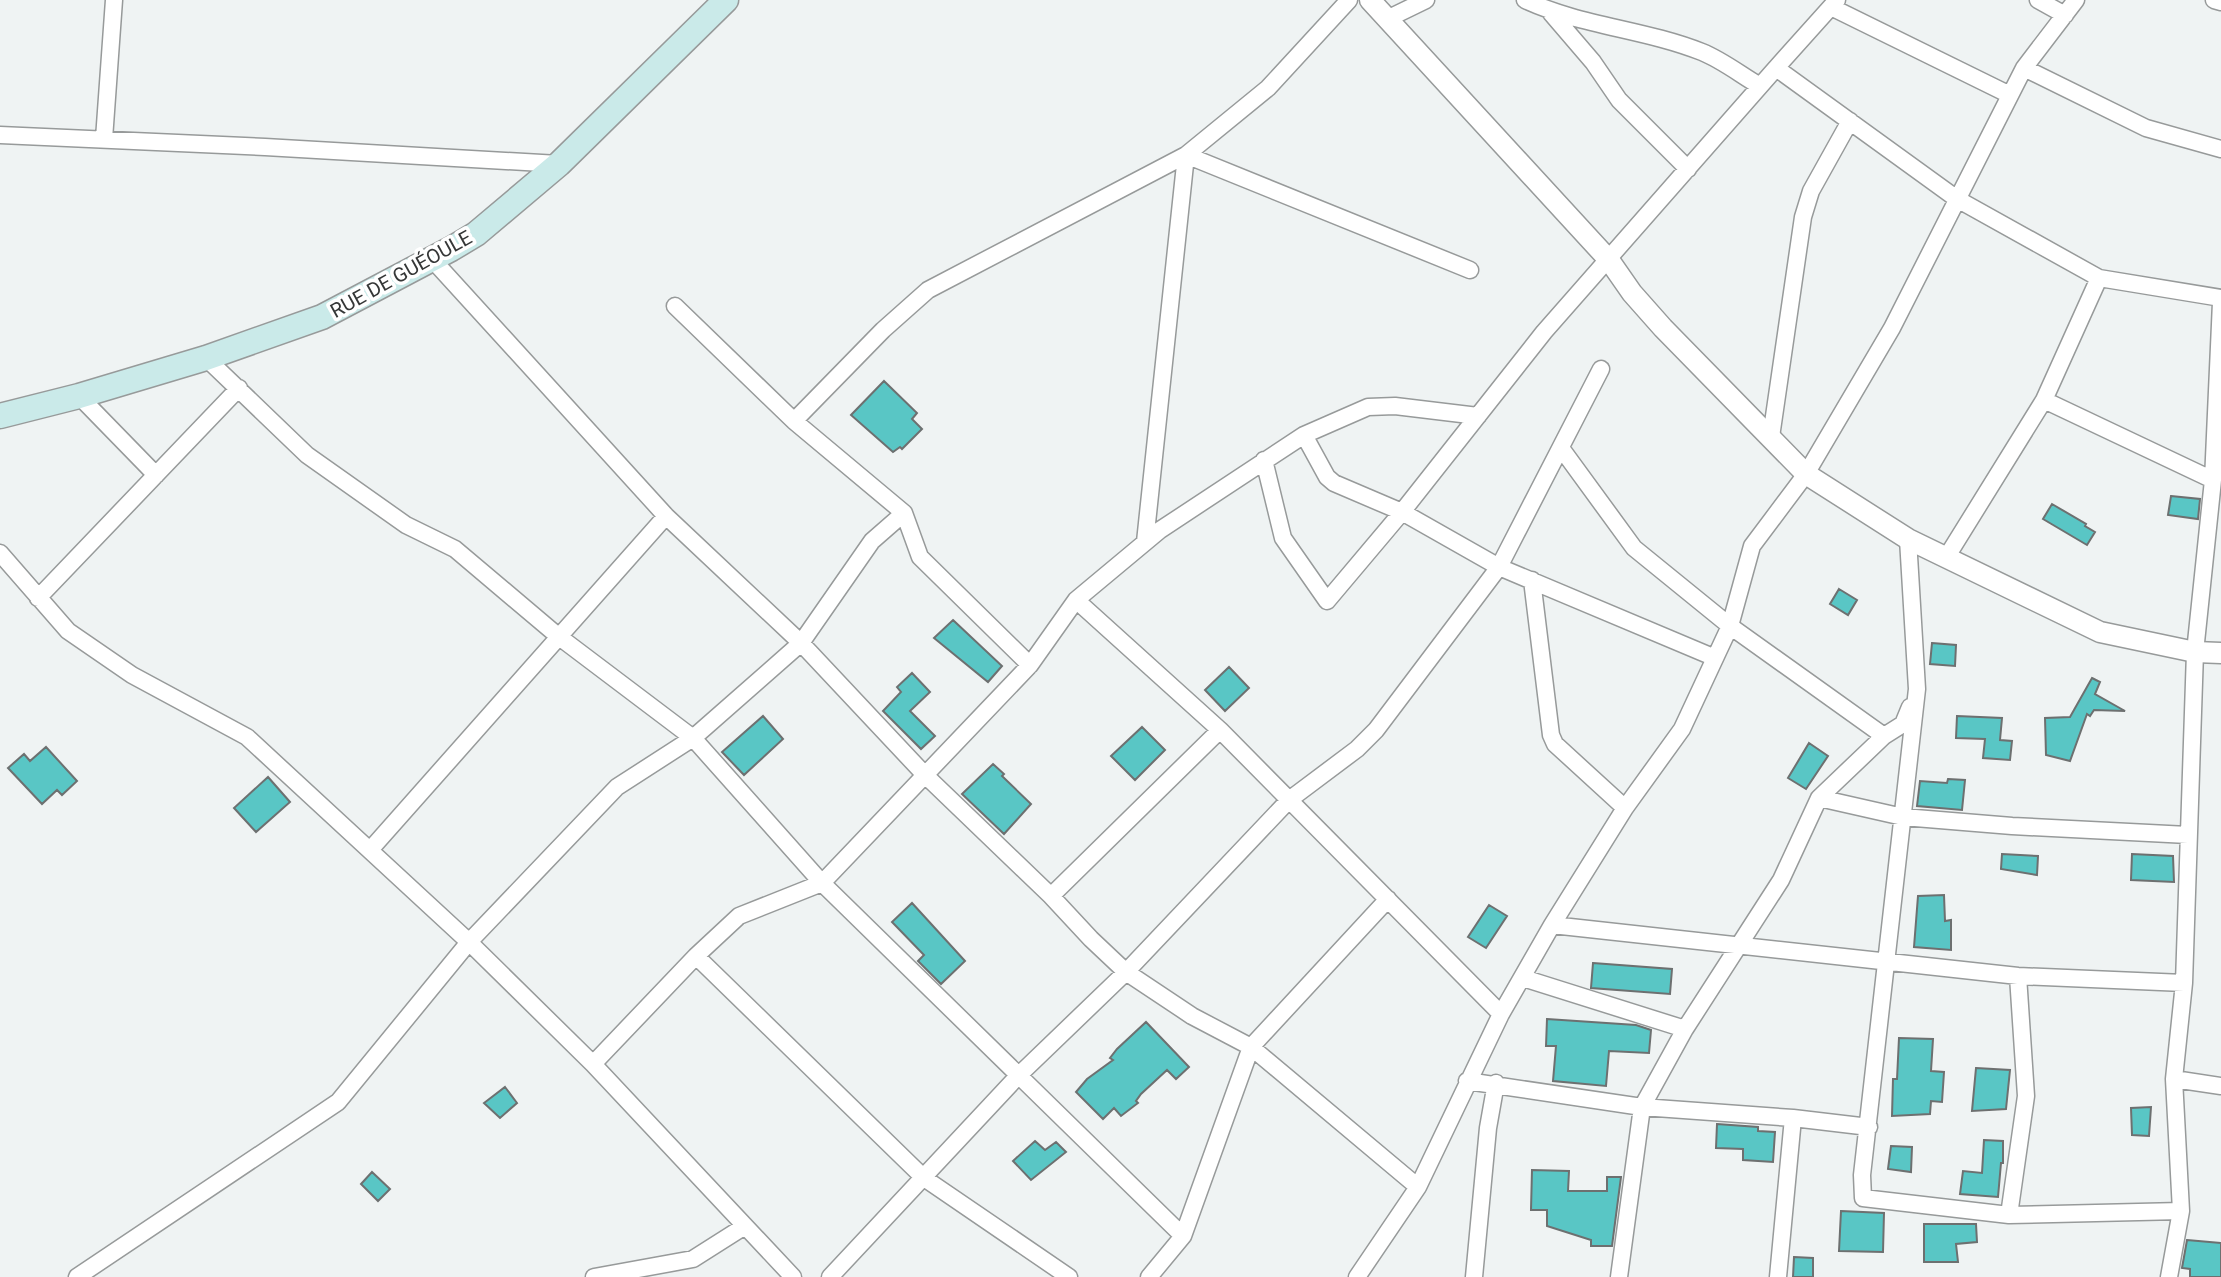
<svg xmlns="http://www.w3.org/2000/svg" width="2221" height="1277" viewBox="0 0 2221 1277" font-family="Roboto,sans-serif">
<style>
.building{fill:#59c6c5;stroke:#6d7070;stroke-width:2}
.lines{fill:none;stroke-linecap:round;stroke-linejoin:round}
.minor-casing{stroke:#979a9a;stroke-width:19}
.tertiary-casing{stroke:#979a9a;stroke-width:23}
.secondary-casing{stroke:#979a9a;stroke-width:27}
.minor{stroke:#fff;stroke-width:16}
.tertiary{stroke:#fff;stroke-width:20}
.secondary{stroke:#caeae9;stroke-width:24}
.labels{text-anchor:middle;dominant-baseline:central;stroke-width:7;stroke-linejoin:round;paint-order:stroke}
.street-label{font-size:20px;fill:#353737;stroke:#fff}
</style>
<rect width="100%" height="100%" fill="#eff3f3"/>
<path class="building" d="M 884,381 L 917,413 L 912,419 L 922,429 L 902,449 L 900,447 L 893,452 L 851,415 Z
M 2171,496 L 2200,499 L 2198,519 L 2168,515 Z
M 2052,504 L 2086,524 L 2085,526 L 2095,532 L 2087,545 L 2043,519 Z
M 1839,589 L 1857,600 L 1848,615 L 1830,604 Z
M 953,620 L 1002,666 L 988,682 L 934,638 Z
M 1932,643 L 1956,645 L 1955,666 L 1930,664 Z
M 1229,667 L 1249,688 L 1225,711 L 1205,690 Z
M 912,673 L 930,692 L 910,711 L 935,736 L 921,749 L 883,711 L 901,692 L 897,687 Z
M 2092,678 L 2100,682 L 2095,694 L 2125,711 L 2094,710 L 2090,716 L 2087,714 L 2070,761 L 2046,755 L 2045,718 L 2070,717 Z
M 763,716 L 783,739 L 744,775 L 722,752 Z
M 1957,716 L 2002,718 L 2000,740 L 2012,741 L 2010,760 L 1983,758 L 1985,739 L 1956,738 Z
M 1142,727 L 1165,750 L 1135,780 L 1111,756 Z
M 1809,743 L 1828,756 L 1806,789 L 1788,778 Z
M 46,747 L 77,781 L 62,795 L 57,790 L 42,804 L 8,768 L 24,754 L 30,761 Z
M 993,764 L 1004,774 L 1002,776 L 1031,804 L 1004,834 L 962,794 Z
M 268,777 L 290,802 L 256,832 L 234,808 Z
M 1948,779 L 1965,780 L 1962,810 L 1917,806 L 1920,781 L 1947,783 Z
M 2002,854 L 2038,856 L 2037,875 L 2001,869 Z
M 2132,854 L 2173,856 L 2174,882 L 2131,880 Z
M 1944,895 L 1945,921 L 1951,920 L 1951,950 L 1914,947 L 1918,896 Z
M 912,903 L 965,961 L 941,984 L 918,961 L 924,955 L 892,922 Z
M 1489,905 L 1507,916 L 1486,948 L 1468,937 Z
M 1593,963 L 1672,969 L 1670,994 L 1591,988 Z
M 1547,1019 L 1636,1025 L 1651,1030 L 1649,1053 L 1609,1051 L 1606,1086 L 1553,1081 L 1556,1046 L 1546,1046 Z
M 1146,1022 L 1189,1067 L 1176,1079 L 1167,1070 L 1141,1094 L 1136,1101 L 1138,1103 L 1121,1116 L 1114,1108 L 1103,1119 L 1076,1092 L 1087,1079 L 1113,1060 L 1110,1058 L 1117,1049 Z
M 1899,1038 L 1933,1039 L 1931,1071 L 1944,1072 L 1942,1102 L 1931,1101 L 1930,1114 L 1892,1116 L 1893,1079 L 1897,1079 Z
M 1976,1068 L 2010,1070 L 2006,1109 L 1972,1111 Z
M 505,1087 L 517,1103 L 500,1118 L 484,1103 Z
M 2151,1107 L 2149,1136 L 2132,1135 L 2131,1108 Z
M 1717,1124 L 1758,1127 L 1758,1131 L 1775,1132 L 1773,1162 L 1743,1160 L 1743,1149 L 1716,1148 Z
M 1984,1140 L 2003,1141 L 2003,1163 L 2001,1163 L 1998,1197 L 1960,1194 L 1963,1171 L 1982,1173 Z
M 1035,1141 L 1045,1150 L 1056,1142 L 1066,1152 L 1031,1180 L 1013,1161 Z
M 1891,1146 L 1912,1147 L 1911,1172 L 1888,1169 Z
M 1532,1170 L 1569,1171 L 1568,1191 L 1607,1191 L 1607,1177 L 1621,1177 L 1612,1246 L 1591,1246 L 1591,1240 L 1547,1226 L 1547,1210 L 1531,1210 Z
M 372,1172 L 390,1189 L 378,1201 L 361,1184 Z
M 1841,1211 L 1884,1213 L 1883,1252 L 1839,1251 Z
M 1924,1224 L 1976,1224 L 1977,1242 L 1956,1244 L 1958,1262 L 1924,1262 Z
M 2187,1240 L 2221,1243 L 2221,1277 L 2190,1277 L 2190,1269 L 2182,1268 Z
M 1794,1257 L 1813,1258 L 1813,1277 L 1793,1277 Z"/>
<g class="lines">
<defs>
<path id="minor" d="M 1525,0 C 1581,26 1644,29 1702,52 C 1722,60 1741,75 1760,86
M 2038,0 L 2065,15
M 2214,0 L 2221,2
M 1831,7 L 2010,95
M 1551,13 L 1593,62 L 1619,100 L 1688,169
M 1389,18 L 1426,0
M 1776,68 L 1837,0
M 2024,68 L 2146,128 L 2221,149
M 0,135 L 265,147 L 559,164
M 104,139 L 114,0
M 432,259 L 666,516 L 801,643 L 925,775 L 1051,896 L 1091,939 L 1126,972 L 1192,1016 L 1251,1047 L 1418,1187
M 675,306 L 794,421 L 904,513 L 920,557 L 1030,665
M 206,358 L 307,455 L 406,525 L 455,549 L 558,636 L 693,738 L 822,883 L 1183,1236
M 79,396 L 156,475
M 2044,400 L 2213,480
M 794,421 L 883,330 L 928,290 L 1186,155 L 1470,270
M 1304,435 L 1327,477 L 1334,483 L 1402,512 L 1499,567 L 1713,657
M 1771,437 L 1803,217 L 1811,191 L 1850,121
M 1561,448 L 1634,548 L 1730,626 L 1884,736
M 1264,460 L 1283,538 L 1327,601 L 1402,512 L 1544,332 L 1776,68 L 1957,199 L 2099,278 L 2221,298
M 1908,539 L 1917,689 L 1862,1175 L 1863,1198 L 2009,1215 L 2181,1211
M 1145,542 L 1186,155 L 1268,88 L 1349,0
M 0,553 L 68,631 L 132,675 L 247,737 L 469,942 L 593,1064 L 793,1277
M 1946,558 L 2044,400 L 2099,278
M 1532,580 L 1551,735 L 1555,744 L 1625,808
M 38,598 L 239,388
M 1076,600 L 1220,730 L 1501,1014
M 1819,798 L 1903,817 L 2012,826 L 2188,835
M 370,850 L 666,516
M 1051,896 L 1220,730
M 1552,925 L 2018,976 L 2184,983
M 696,956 L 924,1178 L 1069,1277
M 1523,978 L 1685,1029
M 593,1064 L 696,956 L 739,916 L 822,883 L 1030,665 L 1076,600 L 1160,530 L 1304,435 L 1368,407 L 1395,406 L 1478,416
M 2174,1079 L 2221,1086
M 1467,1081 L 1642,1107 L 1793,1118 L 1869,1127
M 2009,1215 L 2026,1096 L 2018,976
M 77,1277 L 338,1102 L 469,942 L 617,787 L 693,738 L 801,643 L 872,541 L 904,513
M 594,1277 L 693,1259 L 745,1226
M 830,1277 L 1018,1076 L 1126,972 L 1289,800 L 1357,749 L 1376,730 L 1499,567 L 1601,369
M 1149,1277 L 1183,1236 L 1251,1047 L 1388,899
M 1357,1277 L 1418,1187 L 1501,1014 L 1552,925 L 1625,808 L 1682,729 L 1730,626 L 1752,546 L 1806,474 L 1892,328 L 2024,68 L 2076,0
M 1474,1277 L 1488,1128 L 1496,1083
M 1619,1277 L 1642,1107 L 1685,1029 L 1781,880 L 1819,798 L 1884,736 L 1903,724 L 1910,707
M 1778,1277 L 1793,1118
M 2169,1277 L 2181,1211 L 2174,1079 L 2184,983 L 2195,652 L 2213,480 L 2221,302"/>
<path id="tertiary" d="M 1370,0 L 1609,260 L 1632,293 L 1663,328 L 1806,474 L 1908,539 L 2100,632 L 2195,652 L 2221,653"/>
<path id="secondary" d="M 0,416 L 79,396 L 206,358 L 322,317 L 451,249 L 476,234 L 559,164 L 726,0"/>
</defs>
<use href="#minor" class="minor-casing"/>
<use href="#tertiary" class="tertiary-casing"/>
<use href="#secondary" class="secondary-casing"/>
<use href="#minor" class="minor"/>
<use href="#tertiary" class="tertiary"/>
<use href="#secondary" class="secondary"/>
</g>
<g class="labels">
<g class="street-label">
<text transform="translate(401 274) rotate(-29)">RUE DE GUÉOULE</text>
</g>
</g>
</svg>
